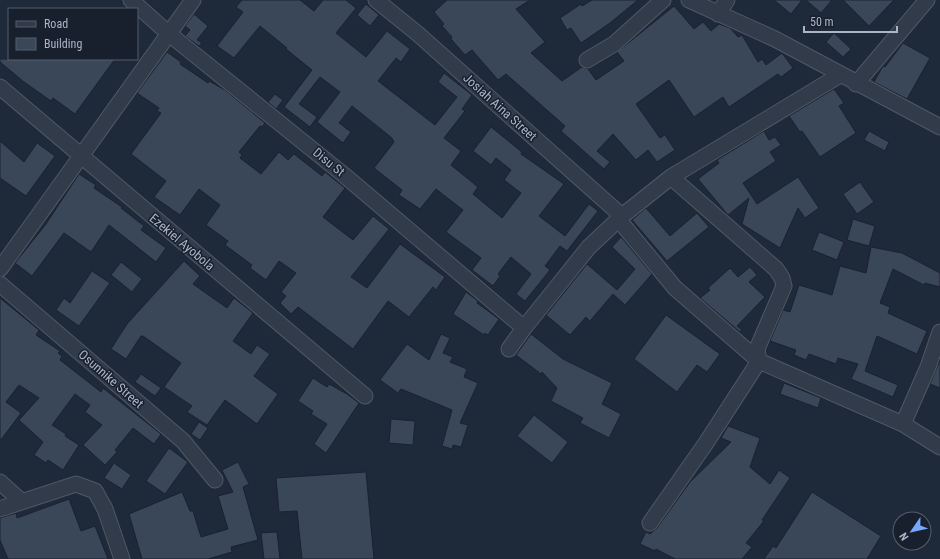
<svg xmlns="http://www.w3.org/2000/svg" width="940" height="559" viewBox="0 0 940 559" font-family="'Roboto Condensed',sans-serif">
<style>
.building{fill:#3a4759;stroke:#1a2230}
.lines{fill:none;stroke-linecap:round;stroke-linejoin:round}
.street-casing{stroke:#505867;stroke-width:17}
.street{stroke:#323b49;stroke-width:15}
.labels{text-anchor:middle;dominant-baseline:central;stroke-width:3;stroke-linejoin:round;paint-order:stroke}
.street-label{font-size:13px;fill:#acb5c6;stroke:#18202e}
</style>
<rect width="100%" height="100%" fill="#1e2939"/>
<path class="building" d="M 242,0 L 300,0 L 314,11 L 323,0 L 346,0 L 356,8 L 336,33 L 366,57 L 387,31 L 410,49 L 401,62 L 396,58 L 378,81 L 435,125 L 457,97 L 438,82 L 444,73 L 472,95 L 462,109 L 465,111 L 444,138 L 461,151 L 451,165 L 478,187 L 473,194 L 502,218 L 521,193 L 504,180 L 511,170 L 496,158 L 491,165 L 473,151 L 491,127 L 522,152 L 521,154 L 564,184 L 539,216 L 565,236 L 589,204 L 598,211 L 567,251 L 560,246 L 545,266 L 550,270 L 525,301 L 516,294 L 531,274 L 511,257 L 498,274 L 500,276 L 493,286 L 472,270 L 481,258 L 446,232 L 463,210 L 436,189 L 420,209 L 399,195 L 402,190 L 374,168 L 394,142 L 392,138 L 352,106 L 339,123 L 351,132 L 343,143 L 317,122 L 340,92 L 320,77 L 299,104 L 317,117 L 310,127 L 284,107 L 312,70 L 286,49 L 287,48 L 260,26 L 234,58 L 217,46 L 243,12 L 236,7 Z
M 447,0 L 530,0 L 516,9 L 545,42 L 531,53 L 562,81 L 582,67 L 588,69 L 596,80 L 624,61 L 617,52 L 674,6 L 694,29 L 703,22 L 711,31 L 719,24 L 730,28 L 738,37 L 742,35 L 758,62 L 762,59 L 766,65 L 782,53 L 793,68 L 781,77 L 778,74 L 729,107 L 723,97 L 694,117 L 669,80 L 636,104 L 660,138 L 665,135 L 675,150 L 657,162 L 648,150 L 636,160 L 613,134 L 597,151 L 610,162 L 604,169 L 561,131 L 565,126 L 506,74 L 498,80 L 472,50 L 465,55 L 451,39 L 452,37 L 442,26 L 444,24 L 434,12 Z
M 592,0 L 638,0 L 610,23 L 581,43 L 571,28 L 567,30 L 560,18 L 581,4 L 582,6 Z
M 774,0 L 802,0 L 791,14 Z
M 806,0 L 832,0 L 821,13 Z
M 843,0 L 894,0 L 869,26 Z
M 366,4 L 379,15 L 370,26 L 357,15 Z
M 194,14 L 208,26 L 197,40 L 202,43 L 199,46 L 185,36 L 190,30 L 185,26 Z
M 834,33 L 851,49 L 843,57 L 826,42 Z
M 903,43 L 930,58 L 907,99 L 874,82 L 883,66 L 885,67 Z
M 167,52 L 181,62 L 180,64 L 208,83 L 209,81 L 225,90 L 265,123 L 262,127 L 260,126 L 239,152 L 242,155 L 240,158 L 261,174 L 279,152 L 288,160 L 294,154 L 322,176 L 325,172 L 345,188 L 323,217 L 353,240 L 373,216 L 389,229 L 351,277 L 367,288 L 400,244 L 445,277 L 436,290 L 433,287 L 409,317 L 388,301 L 353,349 L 298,307 L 291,314 L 280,303 L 286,296 L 281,292 L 296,273 L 279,261 L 266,280 L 250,268 L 252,265 L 225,245 L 228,241 L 206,225 L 220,205 L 199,189 L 180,215 L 154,197 L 166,181 L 131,154 L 161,113 L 157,111 L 159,108 L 137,93 Z
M 0,59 L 115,59 L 75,114 L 53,98 L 51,101 L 24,82 L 0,62 Z
M 834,89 L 844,103 L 839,106 L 856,133 L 820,157 L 802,131 L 800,132 L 789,116 Z
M 275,94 L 283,100 L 276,109 L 268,102 Z
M 764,131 L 769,140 L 775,137 L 781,145 L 770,152 L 776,161 L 743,183 L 757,204 L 798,177 L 819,208 L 805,218 L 798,208 L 780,248 L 742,224 L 749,198 L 728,215 L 698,179 L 719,163 L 717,160 Z
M 869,131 L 889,142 L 885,151 L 864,140 Z
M 0,141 L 24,162 L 37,143 L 55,156 L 26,196 L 0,178 Z
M 79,174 L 96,185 L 94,188 L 122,207 L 121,208 L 144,226 L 141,230 L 166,248 L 156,262 L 109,225 L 91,252 L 64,233 L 32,276 L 15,263 L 46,224 Z
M 860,182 L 874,202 L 857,214 L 843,194 Z
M 646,208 L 670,236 L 697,213 L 709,227 L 667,261 L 632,220 Z
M 853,219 L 875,226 L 869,246 L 847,240 Z
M 819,232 L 844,242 L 837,260 L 812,250 Z
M 621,237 L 652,274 L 625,305 L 613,294 L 590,321 L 586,317 L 570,335 L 546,315 L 587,264 L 617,290 L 635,269 L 612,247 Z
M 871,247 L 902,253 L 940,273 L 940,287 L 925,283 L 924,285 L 893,269 L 880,303 L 890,307 L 888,313 L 927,331 L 917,354 L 877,336 L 865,371 L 898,385 L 893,397 L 851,379 L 858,364 L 838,358 L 836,364 L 809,354 L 806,360 L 794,355 L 796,350 L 770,341 L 783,310 L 790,312 L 799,285 L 832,295 L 840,266 L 866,273 Z
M 184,261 L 200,276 L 193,284 L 227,308 L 234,298 L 253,313 L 233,341 L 251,354 L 257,345 L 270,354 L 254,376 L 278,394 L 257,424 L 225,400 L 207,425 L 187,412 L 192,406 L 164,387 L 181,363 L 143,336 L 141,336 L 126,359 L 111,349 L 127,324 Z
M 121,262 L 142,279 L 132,292 L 111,275 Z
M 750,267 L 757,275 L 749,282 L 765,297 L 737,326 L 742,330 L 740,332 L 700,298 L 710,290 L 708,288 L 730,268 L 738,277 Z
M 92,271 L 110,283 L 79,326 L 56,310 L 64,298 L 70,303 Z
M 466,292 L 478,301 L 477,303 L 499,319 L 488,335 L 485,333 L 484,335 L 453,314 Z
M 0,298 L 39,330 L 36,335 L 60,351 L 58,353 L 62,356 L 60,360 L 101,392 L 103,388 L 161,434 L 154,444 L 133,428 L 115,450 L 117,452 L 105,465 L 83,445 L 102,425 L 85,412 L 90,405 L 75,394 L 52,425 L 66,434 L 65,436 L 79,445 L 63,470 L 48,460 L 46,463 L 34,455 L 43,442 L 19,420 L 39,398 L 19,385 L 6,402 L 21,413 L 0,441 Z
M 666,315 L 720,354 L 707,372 L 697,365 L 677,392 L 634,359 Z
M 441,334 L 450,338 L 443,353 L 453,357 L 450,362 L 467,369 L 464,377 L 478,383 L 460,423 L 468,425 L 461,447 L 453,445 L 452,449 L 442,446 L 452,410 L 401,389 L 398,393 L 380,380 L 407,344 L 429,360 Z
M 531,334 L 563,359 L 612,383 L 602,404 L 621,414 L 609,438 L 580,423 L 583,418 L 551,401 L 557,388 L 542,372 L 541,374 L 516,355 Z
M 940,360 L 940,388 L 930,384 Z
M 141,374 L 161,388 L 155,396 L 135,382 Z
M 313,378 L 327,387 L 329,384 L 347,394 L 359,403 L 326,453 L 314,444 L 327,424 L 311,414 L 313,411 L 298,401 Z
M 784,383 L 821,398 L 818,408 L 780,394 Z
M 534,415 L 568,442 L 552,463 L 517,436 Z
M 391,419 L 415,421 L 413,445 L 389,443 Z
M 199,422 L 208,428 L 200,440 L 191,434 Z
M 728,426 L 760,438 L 750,467 L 770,484 L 779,470 L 790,478 L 762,520 L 764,521 L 746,543 L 752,547 L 742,559 L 675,559 L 656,549 L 655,551 L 640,544 L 646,532 L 650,534 L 657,528 L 690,482 L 731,442 L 721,438 Z
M 169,448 L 188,462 L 165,494 L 146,481 Z
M 238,462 L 249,484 L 243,487 L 258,540 L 231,547 L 232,552 L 208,559 L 142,559 L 129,514 L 182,492 L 190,511 L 193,511 L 201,537 L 228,529 L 218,496 L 233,492 L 222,470 Z
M 114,463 L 131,475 L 122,489 L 104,478 Z
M 366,472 L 374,559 L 302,559 L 297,511 L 279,512 L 276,478 Z
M 812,492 L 881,536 L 867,559 L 764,559 L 773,546 L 776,548 Z
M 69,499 L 81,531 L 95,526 L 108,559 L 8,559 L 0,540 L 0,518 L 16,513 L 17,518 Z
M 277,532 L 280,559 L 264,559 L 261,533 Z"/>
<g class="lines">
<defs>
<path id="street" d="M 131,0 L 168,33 L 344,175 L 524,328
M 376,0 L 418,34 L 622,216
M 689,0 L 775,39 L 940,127
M 718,14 L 727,0
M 587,60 L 614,44 L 663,0
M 856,84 L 927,0
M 0,87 L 365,396
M 618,219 L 675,288 L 759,361 L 903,424 L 940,447
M 0,269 L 193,0
M 0,284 L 183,441 L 215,480
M 509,349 L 524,328 L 589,247 L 622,216 L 671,177 L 840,75
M 903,424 L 928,367 L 940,332
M 0,482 L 21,501
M 0,509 L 76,484 L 95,491 L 105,509 L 122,559
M 650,523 L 706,443 L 759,361 L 757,349 L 784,286 L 782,278 L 776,269 L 671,177"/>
</defs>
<use href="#street" class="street-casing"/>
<use href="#street" class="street"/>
</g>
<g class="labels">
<g class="street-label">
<text transform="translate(500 107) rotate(42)">Josiah Aina Street</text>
<text transform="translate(329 162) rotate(39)">Disu St</text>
<text transform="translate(182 242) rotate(40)">Ezekiel Ayobola</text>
<text transform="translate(111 379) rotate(41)">Osunnike Street</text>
</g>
</g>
<rect x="8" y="8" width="130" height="52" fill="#18202e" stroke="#535c6b"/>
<rect x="16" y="21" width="20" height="6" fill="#323b49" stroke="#535c6b"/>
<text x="44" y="28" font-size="12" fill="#acb5c6">Road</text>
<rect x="16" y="38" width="20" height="12" fill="#3a4759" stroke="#535c6b"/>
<text x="44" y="48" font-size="12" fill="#acb5c6">Building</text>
<g transform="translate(912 531) rotate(236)"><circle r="19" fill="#18202e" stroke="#535c6b"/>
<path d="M0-3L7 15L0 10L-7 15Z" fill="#78a7ff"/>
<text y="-6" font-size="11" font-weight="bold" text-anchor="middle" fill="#acb5c6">N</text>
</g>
<path d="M804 26v6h93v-6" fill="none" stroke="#acb5c6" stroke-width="2"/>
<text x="810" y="26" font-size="12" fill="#acb5c6" stroke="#18202e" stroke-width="3" paint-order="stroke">50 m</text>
</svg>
